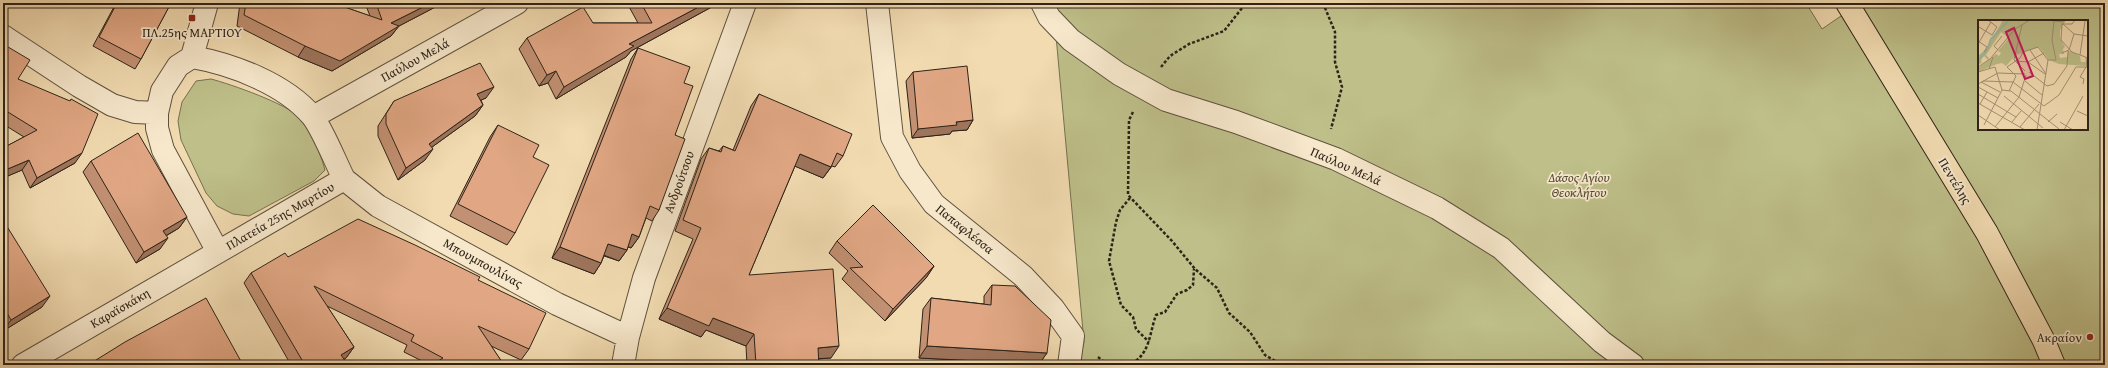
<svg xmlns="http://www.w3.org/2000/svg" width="2108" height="368" viewBox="0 0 2108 368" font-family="'Gentium Book Plus',serif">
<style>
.green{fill:#bebf89;stroke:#767150;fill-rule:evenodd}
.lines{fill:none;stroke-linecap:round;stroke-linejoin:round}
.minor-casing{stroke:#5f513e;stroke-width:24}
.major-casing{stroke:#2e2318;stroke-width:24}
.path{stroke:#2e2318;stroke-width:2.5;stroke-dasharray:3 2;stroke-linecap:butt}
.minor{stroke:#f7e8cc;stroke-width:22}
.major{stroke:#f2dbb1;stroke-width:22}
.wall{fill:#c29072;stroke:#2e2318}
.shaded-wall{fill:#9e755c;stroke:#2e2318}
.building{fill:#e1a784;stroke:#2e2318}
.poi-dot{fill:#8f2418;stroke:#f7e8cc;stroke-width:1.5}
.labels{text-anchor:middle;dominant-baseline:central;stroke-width:3.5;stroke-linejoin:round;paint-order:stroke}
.poi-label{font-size:13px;fill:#2e2318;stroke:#f7e8cc}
.street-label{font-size:13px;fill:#2e2318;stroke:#f7e8cc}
.park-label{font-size:13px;font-style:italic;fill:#524a34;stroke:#f7e8cc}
.inset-river{fill:none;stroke:#9cbba9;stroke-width:2}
.inset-road{fill:none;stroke:#a49174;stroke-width:1}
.view{fill:#c2185b;fill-opacity:0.15;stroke:#c2185b;stroke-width:2}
.inset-edge{fill:none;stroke:#2e2318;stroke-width:2}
</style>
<rect width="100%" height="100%" fill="#f2dbb1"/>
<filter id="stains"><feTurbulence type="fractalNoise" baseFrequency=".005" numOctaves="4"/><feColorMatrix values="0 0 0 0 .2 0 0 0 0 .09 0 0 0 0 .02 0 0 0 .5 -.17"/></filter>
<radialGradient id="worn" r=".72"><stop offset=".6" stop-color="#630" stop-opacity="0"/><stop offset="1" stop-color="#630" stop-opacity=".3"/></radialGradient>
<path class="green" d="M 1053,3 L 1806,3 L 1822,29 L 1860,3 L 2105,3 L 2105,365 L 1077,365 L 1084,342 ZM 1979,21 L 2087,21 L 2087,129 L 1979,129 Z
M 211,79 C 230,84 288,104 300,118 C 312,133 320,152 325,170 L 314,181 L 249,216 L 233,214 L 217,206 L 206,193 L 181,140 L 178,121 L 182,102 L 196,81 Z"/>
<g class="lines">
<defs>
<path id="minor" d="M 877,3 L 892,137 L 910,171 L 934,204 L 1023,276 L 1053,308 L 1073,336 L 1069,365
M 1042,3 L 1049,17 L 1071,40 L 1119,74 L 1166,100 L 1236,122 L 1336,159 L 1437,208 L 1501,248 L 1602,342 L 1633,365
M 3,36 L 79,86 L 112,105 L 135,112 L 157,113
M 192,57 L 207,3
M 313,117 L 517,3
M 344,179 L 378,206 L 557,304 L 628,337
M 23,365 L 344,179 C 336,163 322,128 312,116 C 285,84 232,64 192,57 L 178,66 L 162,91 L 157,113 L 157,128 L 163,150 L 218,252
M 623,365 L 628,337 L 644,278 L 745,3"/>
<path id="major" d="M 1847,3 L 1987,233 L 2044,341 L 2054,365"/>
</defs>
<use href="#minor" class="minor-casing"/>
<use href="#major" class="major-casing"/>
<path class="path" d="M 1323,3 L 1335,32 L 1335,62 L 1342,87 L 1331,129
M 1161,67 L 1170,56 L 1189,44 L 1224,31 L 1246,3
M 1133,112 L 1129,120 L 1128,195 L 1172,241 L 1195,269 L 1217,288 L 1229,313 L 1250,332 L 1265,355 L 1277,362 L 1278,365
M 1130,198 L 1120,210 L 1116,222 L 1109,261 L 1121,305 L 1133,317 L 1136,329 L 1149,342
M 1098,357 L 1108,365
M 1127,365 C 1150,358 1149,334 1156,315 L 1165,312 L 1177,294 L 1187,290 L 1193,285 L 1194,269"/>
<use href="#minor" class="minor"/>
<use href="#major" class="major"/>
</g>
<path class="wall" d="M 116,3 L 171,3 L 141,59 L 135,69 L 93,46 Z
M 240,3 L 333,3 L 370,16 L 365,3 L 443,3 L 399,26 L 391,36 L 332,71 L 298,57 L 237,26 Z
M 627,3 L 719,3 L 631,51 L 626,57 L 556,99 L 548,83 L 539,86 L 519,49 L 527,38 L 593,23 L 638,23 Z
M 3,44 L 18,79 L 75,163 L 30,188 L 22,170 L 3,178 L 3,148 L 24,137 L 3,124 Z
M 638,48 L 684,83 L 675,135 L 659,210 L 652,221 L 646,218 L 639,237 L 631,248 L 628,247 L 627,250 L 619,261 L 604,256 L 601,263 L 594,274 L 552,258 L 631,59 Z
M 913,72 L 973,120 L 967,130 L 952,131 L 950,134 L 912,138 L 906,81 Z
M 759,94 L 843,156 L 835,167 L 832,166 L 823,178 L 795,166 L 749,275 L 831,358 L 818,359 L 819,365 L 747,365 L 746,346 L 706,330 L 701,337 L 659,319 L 693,239 L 675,231 L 701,159 L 709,148 L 719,151 L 723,146 L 733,150 L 751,106 Z
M 486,98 L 481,100 L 483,105 L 475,116 L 432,147 L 425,160 L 398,180 L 378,136 L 378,126 L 394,101 Z
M 498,125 L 533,157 L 515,233 L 507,245 L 450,216 L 490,137 Z
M 91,161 L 187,217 L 179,228 L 166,236 L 160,249 L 136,263 L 83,172 Z
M 3,220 L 42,307 L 3,331 Z
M 837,241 L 934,266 L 926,278 L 885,321 L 842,279 L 848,271 L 829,253 Z
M 288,257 L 478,280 L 529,349 L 521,360 L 491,346 L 504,365 L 430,365 L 404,352 L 407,345 L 327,306 L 354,347 L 346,358 L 344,359 L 348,365 L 291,365 L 244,283 L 251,273 Z
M 992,285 L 1047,353 L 1039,364 L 919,358 L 923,309 L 931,298 L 984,304 L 984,296 Z"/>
<path class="shaded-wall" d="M 431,3 L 443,3 L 399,26 L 391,36 L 332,71 L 298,57 L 305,46 L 391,23 Z
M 706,3 L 719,3 L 631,51 L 626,57 L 556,99 L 564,87 L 629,44 Z
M 556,71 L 548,83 L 539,86 L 547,75 Z
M 494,87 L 486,98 L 469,105 L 477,94 Z
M 483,105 L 475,116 L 421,155 L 429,144 Z
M 973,120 L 967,130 L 952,131 L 950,134 L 912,138 L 918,129 L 956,122 Z
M 433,149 L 425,160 L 398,180 L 406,168 Z
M 82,153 L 75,163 L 30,188 L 37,178 Z
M 800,154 L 831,167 L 823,178 L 792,165 Z
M 29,160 L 22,170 L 3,178 L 3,171 Z
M 187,217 L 179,228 L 155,242 L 163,231 Z
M 632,234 L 639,237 L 631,248 L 625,245 Z
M 168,238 L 160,249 L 136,263 L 144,252 Z
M 608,244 L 627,250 L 619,261 L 601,254 Z
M 560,247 L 601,263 L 594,274 L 552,258 Z
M 934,266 L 926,278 L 885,321 L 893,309 Z
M 50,296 L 42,307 L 3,331 L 11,320 Z
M 667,308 L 713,318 L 754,334 L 746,346 L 706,330 L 701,337 L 659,319 Z
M 839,346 L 831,358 L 810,359 L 818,348 Z
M 927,346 L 1047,353 L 1039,364 L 919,358 Z
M 354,347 L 346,358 L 335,365 L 341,355 Z"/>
<path class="building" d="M 117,3 L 171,3 L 141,59 L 99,37 Z
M 246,3 L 333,3 L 382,20 L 376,3 L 431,3 L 391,23 L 399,26 L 340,61 L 305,46 L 244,15 Z
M 641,3 L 706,3 L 629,44 L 634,46 L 564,87 L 556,71 L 547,75 L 527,38 L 583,7 L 593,23 L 652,23 Z
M 3,44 L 30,60 L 18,79 L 70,101 L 71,99 L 98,114 L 82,153 L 37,178 L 29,160 L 3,171 L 3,148 L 37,130 L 3,109 Z
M 638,48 L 690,67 L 684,83 L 693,86 L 675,135 L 685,139 L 659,210 L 650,206 L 639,237 L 632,234 L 627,250 L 608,244 L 601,263 L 560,247 Z
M 480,63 L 494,87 L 477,94 L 483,105 L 429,144 L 433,149 L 406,168 L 386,124 L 386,114 L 394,101 Z
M 967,66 L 973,120 L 956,122 L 957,125 L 918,129 L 913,72 Z
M 759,94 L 852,134 L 843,156 L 837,153 L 831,167 L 800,154 L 749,275 L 833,269 L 839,346 L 818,348 L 819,365 L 756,365 L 754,334 L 713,318 L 709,326 L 667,308 L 701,228 L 683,220 L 709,148 L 721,152 L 723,146 L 735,151 Z
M 498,125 L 539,145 L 533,157 L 549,165 L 515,233 L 458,204 Z
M 138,133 L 187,217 L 163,231 L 168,238 L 144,252 L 91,161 Z
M 873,205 L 934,266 L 893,309 L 850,268 L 863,267 L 837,241 Z
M 358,219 L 415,245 L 480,277 L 478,280 L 546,313 L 529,349 L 478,326 L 504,365 L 432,365 L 443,358 L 411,341 L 414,335 L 314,286 L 354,347 L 341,355 L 348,365 L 295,365 L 302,360 L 251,273 L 285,253 L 288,257 Z
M 3,220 L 50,296 L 11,320 L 3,306 Z
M 992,285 L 1015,286 L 1051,320 L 1047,353 L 927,346 L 931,298 L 991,305 Z
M 206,298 L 243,365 L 88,365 L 125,342 Z"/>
<g class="poi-dot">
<rect x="188" y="14" width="8" height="8" rx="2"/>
<circle cx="2090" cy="337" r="4"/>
</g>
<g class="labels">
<g class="poi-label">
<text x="192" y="32">ΠΛ.25ης ΜΑΡΤΙΟΥ</text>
<text x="2082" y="337" text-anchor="end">Ακραίον</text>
</g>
<g class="street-label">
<text transform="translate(415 60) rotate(-29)">Παύλου Μελά</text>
<text transform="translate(1346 166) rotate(24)">Παύλου Μελά</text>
<text transform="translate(1955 181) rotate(59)">Πεντέλης</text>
<text transform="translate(679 182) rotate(-70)">Ανδρούτσου</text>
<text transform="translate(280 216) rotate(-30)">Πλατεία 25ης Μαρτίου</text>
<text transform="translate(965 229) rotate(39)">Παπαφλέσσα</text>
<text transform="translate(483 263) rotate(29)">Μπουμπουλίνας</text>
<text transform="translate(120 308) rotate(-30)">Καραϊσκάκη</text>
</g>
<g class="park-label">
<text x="1579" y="177">Δάσος Αγίου<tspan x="1579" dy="15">Θεοκλήτου</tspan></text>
</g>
</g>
<g transform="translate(1978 20)">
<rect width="110" height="110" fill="#f2dbb1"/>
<path d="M 25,0 L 88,0 L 82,10 L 82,18 L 87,27 L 85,29 L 86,34 L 81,34 L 82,38 L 90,37 L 90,30 L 102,36 L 103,42 L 109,42 L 110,39 L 110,51 L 108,46 L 81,44 L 71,40 L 61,27 L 38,35 L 28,46 L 24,43 L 19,44 L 0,52 L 0,48 L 18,34 L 21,36 L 23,33 L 20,31 L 31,18 L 23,12 L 8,35 L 11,38 L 10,40 L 6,36 L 3,40 L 4,43 L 1,44 L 1,35 L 9,28 Z" fill="#bebf89"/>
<path class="inset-river" d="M 0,41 L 9,30 L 13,19 L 31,0"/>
<path class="inset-road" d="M 69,0 L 84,2 L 89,0M 97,0 L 94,4 L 84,4 L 83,20 L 94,32 L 110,38M 84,3 L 96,14 L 110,16M 44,5 L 36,40 L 47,51M 1,7 L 14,15 L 19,7 L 10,0M 0,21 L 9,27 L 6,32M 0,24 L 13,2M 20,30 L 16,26 L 24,16M 52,30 L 68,54M 84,33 L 91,30 L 96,14M 102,35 L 107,1M 70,40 L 78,40 L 74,20 L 76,1M 37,41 L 50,42 L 66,33M 50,42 L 67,54M 0,47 L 12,39 L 37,9 L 52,0M 11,49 L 15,37M 0,52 L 17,47 L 24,70M 51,52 L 69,66 L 76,64 L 89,46 L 90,31M 5,61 L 35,62 L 66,86 L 81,75 L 98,47 L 109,47 L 108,37M 47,61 L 64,75M 3,62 L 22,72M 0,64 L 20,53 L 47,54M 105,64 L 106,59 L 102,57 L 108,47M 0,67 L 20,78M 24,70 L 33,71 L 81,109M 31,71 L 38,56 L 29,47 L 42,38 L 45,32 L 60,27 L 70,40M 0,74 L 38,97M 26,76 L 65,108M 0,83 L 47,110M 2,84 L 9,72M 99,91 L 110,96M 0,95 L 22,110M 34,102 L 43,91M 70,102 L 79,94M 82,102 L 95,110M 6,105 L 24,70M 17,107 L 41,77 L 48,55M 42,107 L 61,84M 59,110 L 70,40M 86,110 L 105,76"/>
<path class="view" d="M 36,8 L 55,56 L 47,59 L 28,12 Z"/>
<rect width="110" height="110" class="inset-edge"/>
</g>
<rect width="2108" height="368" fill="none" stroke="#f2dbb1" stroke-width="16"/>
<rect x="4" y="4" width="2100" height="360" fill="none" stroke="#2e2318" stroke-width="2"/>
<rect x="8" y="8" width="2092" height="352" fill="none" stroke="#2e2318"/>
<rect width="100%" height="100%" filter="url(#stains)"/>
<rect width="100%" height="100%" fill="url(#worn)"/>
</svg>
